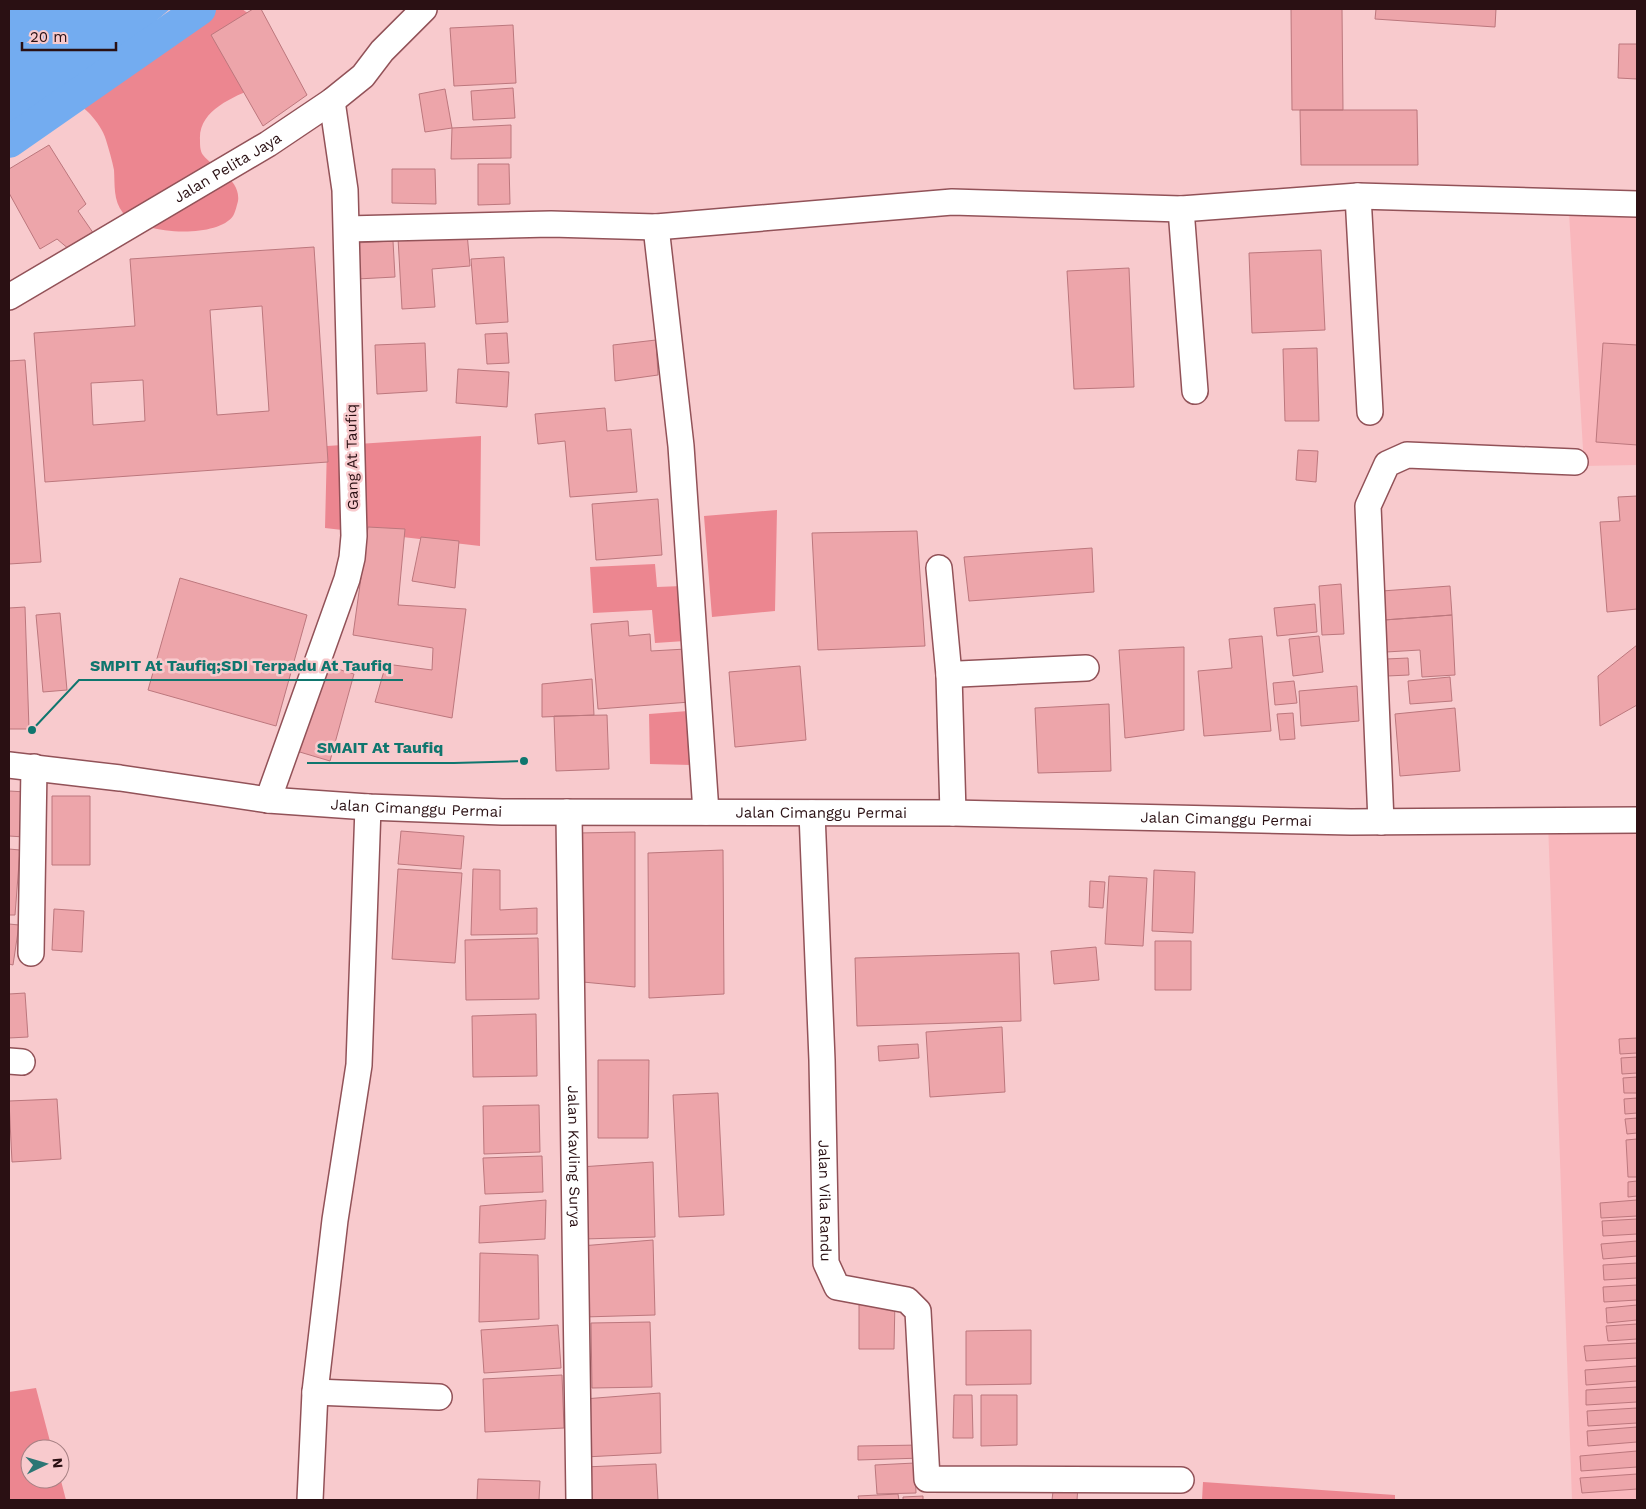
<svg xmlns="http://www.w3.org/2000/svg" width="1646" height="1509" viewBox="0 0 1646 1509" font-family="'Work Sans',sans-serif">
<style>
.built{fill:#f9b7bc}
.green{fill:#ec8690}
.water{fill:#73acf0}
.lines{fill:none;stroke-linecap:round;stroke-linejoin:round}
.canal{stroke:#73acf0;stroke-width:32}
.building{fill:#eda5aa;stroke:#bc777d;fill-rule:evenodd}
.street-casing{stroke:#925258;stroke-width:28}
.street{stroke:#fff;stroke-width:25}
.labels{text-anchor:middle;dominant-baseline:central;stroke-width:5;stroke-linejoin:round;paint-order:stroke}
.street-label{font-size:15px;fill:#2a1013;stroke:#f8cacd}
.leader{fill:none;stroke:#0f766e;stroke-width:2}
.callout-dot{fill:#0f766e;stroke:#f8cacd;stroke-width:2}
.callout-label{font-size:16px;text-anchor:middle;font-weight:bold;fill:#0f766e;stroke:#f8cacd;stroke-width:5;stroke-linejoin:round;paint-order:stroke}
</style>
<rect width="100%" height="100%" fill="#f8cacd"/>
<path class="built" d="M 1569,213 L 1637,215 L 1637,465 L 1584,466 Z
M 1637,821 L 1637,1500 L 1572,1500 L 1548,822 Z"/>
<path class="green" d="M 185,9 L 242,9 L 255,18 L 258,87 C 235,96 198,110 200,140 C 200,145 200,151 203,155 C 214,169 241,179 238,201 C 237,205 235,213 233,216 C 217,239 140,235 123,213 C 113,200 115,185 114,170 C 112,160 109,150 106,140 C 103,130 97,122 90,114 C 87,111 82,107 80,103 C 78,100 78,95 77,92 C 74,88 71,83 69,79 L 118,38 L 132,44 L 159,40 L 166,28 Z
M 481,436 L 480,546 L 325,528 L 327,446 Z
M 777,510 L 775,611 L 712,617 L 704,516 Z
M 655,564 L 657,587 L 682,586 L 685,641 L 655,643 L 652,610 L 593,613 L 590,567 Z
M 688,711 L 691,765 L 650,764 L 649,714 Z
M 36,1388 L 52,1449 L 30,1449 L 30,1479 L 60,1479 L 60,1477 L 66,1500 L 9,1500 L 9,1392 Z
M 1203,1482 L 1395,1495 L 1395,1500 L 1202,1500 Z"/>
<path class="water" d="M 9,9 L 170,9 L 89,78 L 9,126 Z"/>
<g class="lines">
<path class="canal" d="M 9,142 L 200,9"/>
</g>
<path class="building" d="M 253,9 L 261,9 L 307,95 L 263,126 L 211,35 Z
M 1291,9 L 1342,9 L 1343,110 L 1292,110 Z
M 1376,9 L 1496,9 L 1495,27 L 1375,19 Z
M 513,25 L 516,83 L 454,86 L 450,28 Z
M 1619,44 L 1637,44 L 1637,79 L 1618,78 Z
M 513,88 L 515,118 L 473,120 L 471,91 Z
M 445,89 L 452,128 L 425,132 L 419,94 Z
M 1300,110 L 1417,110 L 1418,165 L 1301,165 Z
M 511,125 L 511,158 L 451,159 L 452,128 Z
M 49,145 L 86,204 L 78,211 L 96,237 L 70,250 L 57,239 L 40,249 L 9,193 L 9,169 Z
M 478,164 L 509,164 L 510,204 L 478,205 Z
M 392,169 L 435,169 L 436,204 L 392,203 Z
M 467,233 L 470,266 L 432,269 L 435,307 L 402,309 L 398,238 Z
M 393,241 L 395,277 L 357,279 L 355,243 Z
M 314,247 L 328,462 L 45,482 L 34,333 L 135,326 L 130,259 ZM 262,306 L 269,411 L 217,415 L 210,310 ZM 143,380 L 145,421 L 93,425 L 91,383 Z
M 1321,250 L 1325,330 L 1252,333 L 1249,253 Z
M 504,257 L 508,322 L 476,324 L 471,259 Z
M 1129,268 L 1134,387 L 1074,389 L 1067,271 Z
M 507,333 L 509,363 L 487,364 L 485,334 Z
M 656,340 L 658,375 L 615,381 L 613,345 Z
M 425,343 L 427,391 L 377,394 L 375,345 Z
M 1603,343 L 1637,345 L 1637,445 L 1596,442 Z
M 1317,348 L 1319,421 L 1285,421 L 1283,349 Z
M 25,360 L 41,562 L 9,564 L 9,361 Z
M 458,369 L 509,372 L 507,407 L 456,403 Z
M 605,408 L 607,431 L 631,429 L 637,492 L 570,497 L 565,441 L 538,444 L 535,414 Z
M 1298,450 L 1318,451 L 1316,482 L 1296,480 Z
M 1637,496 L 1637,609 L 1607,612 L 1600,522 L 1620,521 L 1618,497 Z
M 658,499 L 662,555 L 596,560 L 592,504 Z
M 368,527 L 405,529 L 398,605 L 466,609 L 452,718 L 375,702 L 386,664 L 432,670 L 433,648 L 353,635 Z
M 917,531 L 925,646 L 818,650 L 812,533 Z
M 421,537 L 459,541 L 455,588 L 412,581 Z
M 1092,548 L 1094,592 L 969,601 L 964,557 Z
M 180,578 L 307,615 L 276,726 L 148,690 Z
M 1341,584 L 1344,634 L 1322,635 L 1319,586 Z
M 1450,586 L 1452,615 L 1384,620 L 1382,591 Z
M 1315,604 L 1317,632 L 1277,636 L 1274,608 Z
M 25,607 L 29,729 L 9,729 L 9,608 Z
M 60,613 L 67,690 L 43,692 L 36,615 Z
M 1452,615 L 1455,675 L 1422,677 L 1420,650 L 1386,652 L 1384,620 Z
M 628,621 L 629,636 L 650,634 L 651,651 L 686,649 L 690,702 L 598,709 L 591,624 Z
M 1262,636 L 1271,731 L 1204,736 L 1198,671 L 1232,668 L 1229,639 Z
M 1319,636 L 1323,672 L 1293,676 L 1289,639 Z
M 1637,645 L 1637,705 L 1600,726 L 1598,676 Z
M 1184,647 L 1184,730 L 1125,738 L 1119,650 Z
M 1408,658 L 1409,675 L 1387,676 L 1386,659 Z
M 318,663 L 354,674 L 330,761 L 293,750 Z
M 800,666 L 806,740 L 735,747 L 729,672 Z
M 1450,677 L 1452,701 L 1410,704 L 1408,681 Z
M 592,679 L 594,715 L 542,717 L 542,684 Z
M 1294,681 L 1297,703 L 1275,705 L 1273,683 Z
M 1357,686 L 1359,721 L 1301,726 L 1299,691 Z
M 1109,704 L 1111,771 L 1038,773 L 1035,708 Z
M 1455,708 L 1460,771 L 1400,776 L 1395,714 Z
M 1293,713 L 1295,739 L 1280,740 L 1277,714 Z
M 607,715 L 609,769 L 556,771 L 554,716 Z
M 9,791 L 26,792 L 24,837 L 9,836 Z
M 52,796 L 90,796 L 90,865 L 52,865 Z
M 401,831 L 464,836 L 461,869 L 398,864 Z
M 635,832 L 635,987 L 583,982 L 578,833 Z
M 9,849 L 20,850 L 15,915 L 9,915 Z
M 723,850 L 724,994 L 649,998 L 648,853 Z
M 398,869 L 462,873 L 455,963 L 392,959 Z
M 473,869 L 500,870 L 500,910 L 537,908 L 537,934 L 471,935 Z
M 1154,870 L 1195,872 L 1193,933 L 1152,931 Z
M 1109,876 L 1147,878 L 1143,946 L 1105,944 Z
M 1090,881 L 1105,882 L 1103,908 L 1089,907 Z
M 54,909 L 84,911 L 82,952 L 52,950 Z
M 9,924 L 19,925 L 13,965 L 9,964 Z
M 538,938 L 539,999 L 466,1000 L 465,940 Z
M 1155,941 L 1191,941 L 1191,990 L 1155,990 Z
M 1096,947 L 1099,980 L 1054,984 L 1051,951 Z
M 1019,953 L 1021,1021 L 857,1026 L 855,958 Z
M 25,993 L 28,1037 L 9,1038 L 9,994 Z
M 536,1014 L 537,1076 L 473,1077 L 472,1016 Z
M 1002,1027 L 1005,1092 L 930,1097 L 926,1032 Z
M 1637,1038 L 1637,1053 L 1620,1054 L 1619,1039 Z
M 918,1044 L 919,1058 L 879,1061 L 878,1046 Z
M 1637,1057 L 1637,1073 L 1622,1074 L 1621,1058 Z
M 598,1060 L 649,1060 L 648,1138 L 598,1138 Z
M 1637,1077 L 1637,1093 L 1624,1093 L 1623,1078 Z
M 718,1093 L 724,1215 L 679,1217 L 673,1095 Z
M 1637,1098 L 1637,1113 L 1625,1114 L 1624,1099 Z
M 57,1099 L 61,1159 L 12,1162 L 9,1101 Z
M 539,1105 L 540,1152 L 484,1154 L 483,1106 Z
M 1637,1118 L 1637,1133 L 1627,1134 L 1625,1119 Z
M 1637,1139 L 1637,1177 L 1628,1177 L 1626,1140 Z
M 542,1156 L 543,1192 L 485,1194 L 483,1158 Z
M 653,1162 L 655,1237 L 583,1239 L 580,1167 Z
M 1637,1181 L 1637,1196 L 1628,1197 L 1628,1182 Z
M 546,1200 L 545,1239 L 479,1243 L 480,1206 Z
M 1637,1200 L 1637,1216 L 1601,1218 L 1600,1203 Z
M 1637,1219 L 1637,1234 L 1603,1236 L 1602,1221 Z
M 653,1240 L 655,1315 L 583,1317 L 581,1246 Z
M 1637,1241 L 1637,1256 L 1603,1259 L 1601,1244 Z
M 480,1253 L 538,1255 L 539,1319 L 479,1322 Z
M 1637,1263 L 1637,1278 L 1604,1280 L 1603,1265 Z
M 1637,1285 L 1637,1300 L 1604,1302 L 1603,1287 Z
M 859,1299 L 895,1299 L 894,1349 L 859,1349 Z
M 1637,1305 L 1637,1320 L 1607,1323 L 1606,1308 Z
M 650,1322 L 652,1387 L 592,1388 L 591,1323 Z
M 1637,1324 L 1637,1339 L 1608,1341 L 1606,1326 Z
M 558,1325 L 561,1368 L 484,1373 L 481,1330 Z
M 1031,1330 L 1031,1384 L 966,1385 L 966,1331 Z
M 1637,1343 L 1637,1358 L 1586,1361 L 1584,1346 Z
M 1637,1366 L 1637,1381 L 1586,1385 L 1585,1370 Z
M 562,1375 L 564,1428 L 485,1432 L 483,1379 Z
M 1637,1387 L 1637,1402 L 1586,1405 L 1586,1390 Z
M 660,1393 L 661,1453 L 585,1457 L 584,1399 Z
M 954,1395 L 972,1395 L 973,1438 L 953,1438 Z
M 981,1395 L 1017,1395 L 1017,1445 L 981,1446 Z
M 1637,1408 L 1637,1423 L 1588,1426 L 1587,1411 Z
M 1637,1427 L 1637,1442 L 1588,1446 L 1587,1431 Z
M 921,1445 L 922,1458 L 858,1460 L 858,1446 Z
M 1637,1451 L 1637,1467 L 1581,1471 L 1580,1456 Z
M 915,1463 L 916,1493 L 877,1494 L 875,1465 Z
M 656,1464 L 658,1500 L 585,1500 L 584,1467 Z
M 1637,1474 L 1637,1489 L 1582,1493 L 1580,1478 Z
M 478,1479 L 540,1481 L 539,1500 L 477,1500 Z
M 1054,1483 L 1078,1486 L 1077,1500 L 1052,1500 Z
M 898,1494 L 899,1500 L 859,1500 L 858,1496 Z
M 923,1496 L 923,1500 L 903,1500 L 903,1497 Z"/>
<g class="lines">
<defs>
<g id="street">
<path d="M 1358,196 L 1370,412"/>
<path d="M 1181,209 L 1195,391"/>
<path d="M 656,227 L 681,446 L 706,812"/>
<path d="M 347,229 L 551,224 L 656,227 L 952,202 L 1181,209 L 1358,196 L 1637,204"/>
<path id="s1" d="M 9,297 L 268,144 L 332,101 L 363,76 L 382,51 L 424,9"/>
<path d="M 939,568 L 949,675 L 953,813"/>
<path d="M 949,675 L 959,674 L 1086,668"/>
<path id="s2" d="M 9,765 L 120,778 L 268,800 L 368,807 L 502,812 L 953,813 L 1351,822 L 1637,820"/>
<path d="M 268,800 L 347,579 L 352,558 L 354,536 L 345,190 L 332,101"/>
<path id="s3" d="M 567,812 L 569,816 L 579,1500"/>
<path id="s4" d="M 812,813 L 822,1060 L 826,1263 L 837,1287 L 907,1300 L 918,1311 L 927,1479 L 1181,1480"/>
<path d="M 1381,822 L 1368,506 L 1387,464 L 1407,455 L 1575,462"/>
<path d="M 31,953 L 34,767"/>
<path d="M 9,1061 L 22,1062"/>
<path d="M 315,1392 L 439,1397"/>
<path d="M 310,1500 L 315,1392 L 335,1220 L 359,1065 L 368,807"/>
</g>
</defs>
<use href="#street" class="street-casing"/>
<use href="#street" class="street"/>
</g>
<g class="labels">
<g class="street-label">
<text stroke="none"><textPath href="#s1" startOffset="254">Jalan Pelita Jaya</textPath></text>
<text transform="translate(352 457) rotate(-91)">Gang At Taufiq</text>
<text stroke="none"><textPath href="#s2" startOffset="410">Jalan Cimanggu Permai</textPath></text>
<text stroke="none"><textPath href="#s2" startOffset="815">Jalan Cimanggu Permai</textPath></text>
<text stroke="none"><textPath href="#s2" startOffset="1220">Jalan Cimanggu Permai</textPath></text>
<text stroke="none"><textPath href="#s3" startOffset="345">Jalan Kavling Surya</textPath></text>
<text stroke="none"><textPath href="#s4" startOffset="388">Jalan Vila Randu</textPath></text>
</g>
</g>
<path class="leader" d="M32 730L79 680H403M524 761L454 763H307"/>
<g class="callout-dot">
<circle cx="32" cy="730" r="5"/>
<circle cx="524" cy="761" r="5"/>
</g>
<g class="callout-label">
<text x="241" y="671">SMPIT At Taufiq;SDI Terpadu At Taufiq</text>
<text x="380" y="753">SMAIT At Taufiq</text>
</g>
<rect width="1646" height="1509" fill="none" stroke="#2a1013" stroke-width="20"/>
<g transform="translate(45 1464) rotate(85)"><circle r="24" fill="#f8cacd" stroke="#a68083"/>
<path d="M0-4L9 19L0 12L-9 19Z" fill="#2c7675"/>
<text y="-8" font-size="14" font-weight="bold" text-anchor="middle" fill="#2a1013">N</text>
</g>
<path d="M22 42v8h94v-8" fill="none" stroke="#2a1013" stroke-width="2.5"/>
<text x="30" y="42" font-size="15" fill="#2a1013" stroke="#f8cacd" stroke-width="4" paint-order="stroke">20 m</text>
</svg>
